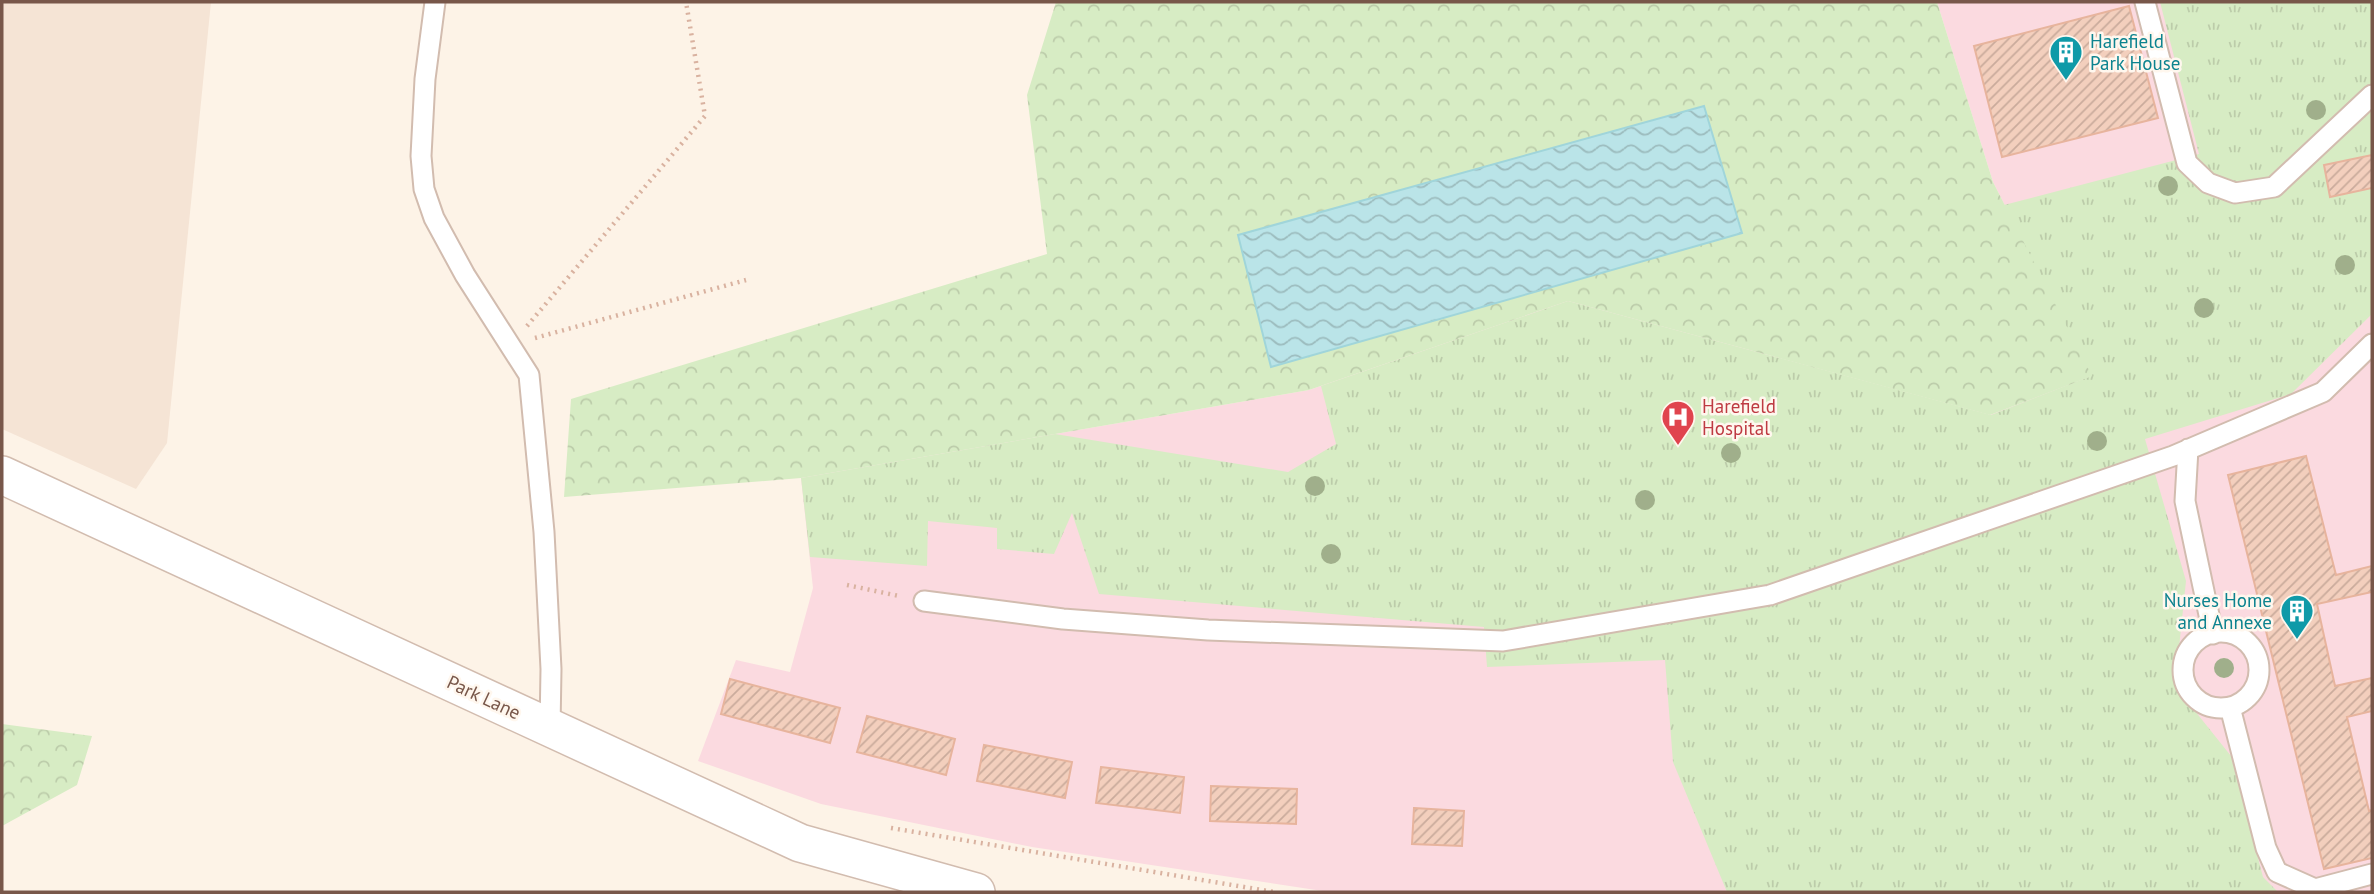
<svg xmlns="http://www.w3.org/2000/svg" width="2374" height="894" viewBox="0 0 2374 894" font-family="'PT Sans',sans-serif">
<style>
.residential{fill:#f5e4d5}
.medical{fill:#fbdae0}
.grass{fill:url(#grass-tufts)}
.forest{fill:url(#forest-crowns)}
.water{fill:url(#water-waves);stroke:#a0d5da;stroke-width:2}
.building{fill:url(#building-hatch);stroke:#e7b49d;stroke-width:2}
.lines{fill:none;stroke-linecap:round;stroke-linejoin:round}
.lane-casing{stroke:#d2bcaf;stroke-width:23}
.street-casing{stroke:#d2bcaf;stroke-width:40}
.path{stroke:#d9b2a0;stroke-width:4.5;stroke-dasharray:2 5;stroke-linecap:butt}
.lane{stroke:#fff;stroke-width:19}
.street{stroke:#fff;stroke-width:37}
.tree{fill:#a0af8b}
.labels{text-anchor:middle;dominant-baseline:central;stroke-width:5;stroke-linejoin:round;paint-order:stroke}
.culture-label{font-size:19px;fill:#0d838f;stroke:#fff7ee;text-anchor:start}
.health-label{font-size:19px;fill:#be3a42;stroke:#fff7ee;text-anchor:start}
.street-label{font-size:19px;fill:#78574a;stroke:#fff7ee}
</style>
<defs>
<pattern id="grass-tufts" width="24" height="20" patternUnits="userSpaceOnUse" patternTransform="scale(1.75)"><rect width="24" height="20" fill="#d7ecc4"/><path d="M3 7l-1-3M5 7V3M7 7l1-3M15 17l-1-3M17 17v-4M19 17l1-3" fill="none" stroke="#bcccaa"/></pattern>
<pattern id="forest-crowns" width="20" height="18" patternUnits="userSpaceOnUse" patternTransform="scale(1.75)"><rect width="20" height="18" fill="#d7ecc4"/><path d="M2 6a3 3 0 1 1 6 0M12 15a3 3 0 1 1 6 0" fill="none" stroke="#bcccaa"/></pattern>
<pattern id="water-waves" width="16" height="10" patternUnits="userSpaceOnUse" patternTransform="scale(1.75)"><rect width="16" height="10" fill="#bae4e8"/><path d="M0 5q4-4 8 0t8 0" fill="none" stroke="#9cbcbe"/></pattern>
<pattern id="building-hatch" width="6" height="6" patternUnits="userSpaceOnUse" patternTransform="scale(1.75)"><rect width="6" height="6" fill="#f3cfbd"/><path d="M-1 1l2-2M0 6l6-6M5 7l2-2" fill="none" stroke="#caab9c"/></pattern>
</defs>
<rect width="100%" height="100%" fill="#fdf3e7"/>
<path class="residential" d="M 2,2 L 211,2 L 167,443 L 136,489 L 2,429 Z"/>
<path class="medical" d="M 1937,2 L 2372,2 L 2372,892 L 1329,892 L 1032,847 L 821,804 L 698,761 L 736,660 L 790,672 L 813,588 L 801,478 L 1309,390 L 1568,301 L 1990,415 L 2091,376 L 1993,182 Z"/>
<path class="grass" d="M 2160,2 L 2372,2 L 2372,314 L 2291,394 L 2145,439 L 2186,581 L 2175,686 L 2231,756 L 2263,877 L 2278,892 L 1727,892 L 1673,762 L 1665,660 L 1487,667 L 1484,627 L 1099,594 L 1072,513 L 1054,554 L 997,549 L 997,528 L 928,521 L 927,566 L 810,557 L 801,478 L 1055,434 L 1288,472 L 1336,444 L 1321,386 L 1568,301 L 1991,415 L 2091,376 L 2004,205 L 2199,154 Z"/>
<path class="forest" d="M 1056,2 L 1937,2 L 1993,182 L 2092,376 L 1990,415 L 1568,301 L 1309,390 L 801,478 L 564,497 L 571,399 L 1047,254 L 1027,95 Z
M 2,724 L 92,736 L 77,785 L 2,826 Z"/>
<path class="water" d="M 1704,106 L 1742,233 L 1271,367 L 1238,235 Z"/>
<path class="building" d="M 2129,6 L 2158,118 L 2002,157 L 1974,46 Z
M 2372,155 L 2372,188 L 2330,197 L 2324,165 Z
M 2306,456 L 2336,575 L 2372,566 L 2372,592 L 2317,604 L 2335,686 L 2372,678 L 2372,711 L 2347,717 L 2369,811 L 2372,810 L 2372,858 L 2324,869 L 2228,475 Z
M 730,679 L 840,708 L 830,743 L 721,714 Z
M 867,716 L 955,739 L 946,775 L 857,752 Z
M 984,745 L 1072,762 L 1065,798 L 977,781 Z
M 1101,767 L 1184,777 L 1180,813 L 1096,803 Z
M 1211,786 L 1297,789 L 1296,824 L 1210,821 Z
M 1414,808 L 1464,811 L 1462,846 L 1412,844 Z"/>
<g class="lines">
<defs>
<path id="lane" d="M 435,2 L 425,79 L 421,156 L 424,189 L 434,218 L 465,275 L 529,375 L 544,532 L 551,669 L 550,728
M 2145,2 L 2187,163 L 2208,183 L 2235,193 L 2274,187 L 2372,95
M 2188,449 L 2185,501 L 2213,634
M 924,601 L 1063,619 L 1208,630 L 1503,641 L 1770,595 L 2173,456 L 2323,392 L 2372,344
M2183 670a38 38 0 1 1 76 0a38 38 0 1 1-76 0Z
M 2230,707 L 2266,848 L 2277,872 L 2315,889 L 2372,874"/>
<path id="street" d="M 2,475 L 800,843 L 976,892"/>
</defs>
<use href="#lane" class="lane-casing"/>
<use href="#street" class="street-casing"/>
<path class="path" d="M 527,326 L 705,116 L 686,2
M 535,338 L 746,280
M 847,585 L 899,596
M 891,828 L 1274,892"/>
<use href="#lane" class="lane"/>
<use href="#street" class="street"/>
</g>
<g class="tree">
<circle cx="2316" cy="110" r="10"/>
<circle cx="2168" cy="186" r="10"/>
<circle cx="2345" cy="265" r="10"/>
<circle cx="2204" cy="308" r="10"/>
<circle cx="2097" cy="441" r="10"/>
<circle cx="1731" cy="453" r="10"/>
<circle cx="1315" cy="486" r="10"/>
<circle cx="1645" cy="500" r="10"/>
<circle cx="1331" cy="554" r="10"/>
<circle cx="2224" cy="668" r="10"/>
</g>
<defs>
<symbol id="building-pin" viewBox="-11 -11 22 30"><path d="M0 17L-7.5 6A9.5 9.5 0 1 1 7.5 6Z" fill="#0f9aa8" stroke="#fff7ee"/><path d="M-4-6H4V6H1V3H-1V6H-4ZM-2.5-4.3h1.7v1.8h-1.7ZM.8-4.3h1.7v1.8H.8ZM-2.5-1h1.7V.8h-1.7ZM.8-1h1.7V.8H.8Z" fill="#fff"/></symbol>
<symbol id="hospital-pin" viewBox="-11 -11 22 30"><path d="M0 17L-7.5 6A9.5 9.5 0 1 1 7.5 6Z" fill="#e0444e" stroke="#fff7ee"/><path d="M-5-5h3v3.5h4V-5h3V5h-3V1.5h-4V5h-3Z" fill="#fff"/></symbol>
</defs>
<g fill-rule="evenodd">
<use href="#building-pin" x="2047" y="33" width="38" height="52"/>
<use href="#hospital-pin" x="1659" y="398" width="38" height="52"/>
<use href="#building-pin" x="2278" y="592" width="38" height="52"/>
</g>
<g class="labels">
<g class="culture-label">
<text x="2090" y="41">Harefield<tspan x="2090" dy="22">Park House</tspan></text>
<text x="2272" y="600" text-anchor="end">Nurses Home<tspan x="2272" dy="22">and Annexe</tspan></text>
</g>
<g class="health-label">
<text x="1702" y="406">Harefield<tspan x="1702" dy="22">Hospital</tspan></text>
</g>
<g class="street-label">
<text transform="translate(484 697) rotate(25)">Park Lane</text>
</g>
</g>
<rect width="2374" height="894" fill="none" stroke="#78574a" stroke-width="7"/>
</svg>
